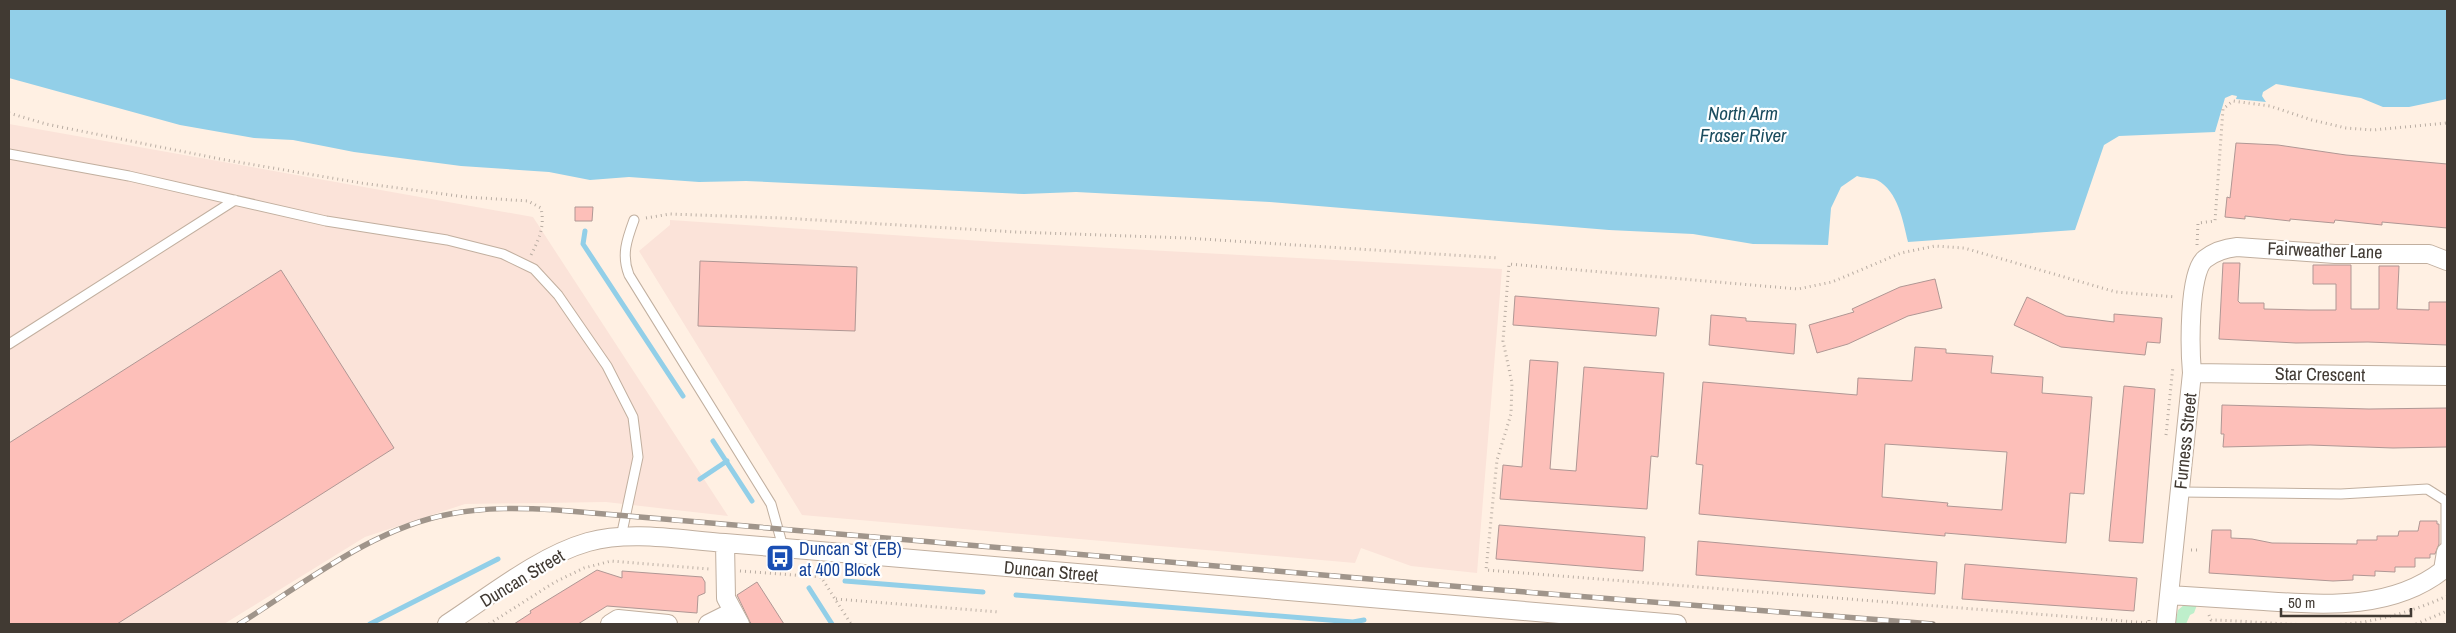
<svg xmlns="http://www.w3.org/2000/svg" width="2456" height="633" viewBox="0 0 2456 633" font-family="'Archivo Narrow',sans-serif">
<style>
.industrial{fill:#fbe3d9}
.green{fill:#beefcb}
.water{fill:#92cfe8}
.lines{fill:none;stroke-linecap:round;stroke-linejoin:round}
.stream{stroke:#92cfe8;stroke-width:5}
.building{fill:#fdbfb9;stroke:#b09794;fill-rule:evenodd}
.lane-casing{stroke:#c1af9f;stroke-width:11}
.street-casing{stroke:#c1af9f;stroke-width:20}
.path{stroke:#b9ada3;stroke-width:3;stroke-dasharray:1 4;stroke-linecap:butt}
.lane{stroke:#fff;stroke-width:9}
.street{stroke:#fff;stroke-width:18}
.rail-casing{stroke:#a0958b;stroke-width:5.5}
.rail{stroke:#fff;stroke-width:4;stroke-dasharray:11;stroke-linecap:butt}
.labels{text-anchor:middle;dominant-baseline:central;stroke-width:4.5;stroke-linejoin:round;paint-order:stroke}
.street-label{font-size:18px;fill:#413a33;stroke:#fff}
.transit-label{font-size:18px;fill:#164399;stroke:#fff;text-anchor:start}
.water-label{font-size:19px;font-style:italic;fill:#1a4c5e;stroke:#fff}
</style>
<rect width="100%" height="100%" fill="#fff0e3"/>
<path class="industrial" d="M 9,124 L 533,217 L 728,516 L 606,502 L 465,504 L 365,537 L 224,624 L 9,624 Z
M 670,220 L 997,242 L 1502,269 L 1477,573 L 1411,566 L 1361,548 L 1355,563 L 802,515 L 639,251 L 670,225 Z"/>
<path class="green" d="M 2185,604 L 2197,605 L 2194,613 L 2190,615 L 2186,624 L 2175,624 L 2178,610 Z"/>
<path class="water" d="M 9,9 L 2447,9 L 2447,99 L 2409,107 L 2383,107 L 2361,98 L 2276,84 L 2263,92 L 2262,96 L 2266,102 L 2236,99 L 2237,96 L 2232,95 L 2225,98 L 2215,132 L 2119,136 L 2104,145 L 2075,230 L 1908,242 C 1903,221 1898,191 1877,180 C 1872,178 1863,178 1857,176 L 1841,187 L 1831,208 L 1828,245 L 1753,244 L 1693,234 L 1609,230 L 1270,202 L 1076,192 L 1024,194 L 746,181 L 699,182 L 629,177 L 590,180 L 549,172 L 461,166 L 354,152 L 293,140 L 254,138 L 180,125 L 9,78 Z"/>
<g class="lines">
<path class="stream" d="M 585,231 L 583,244 L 683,396
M 713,441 L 752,501
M 700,479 L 727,461
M 845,581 L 983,592
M 809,588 L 832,624
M 1016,595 L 1353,622 L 1364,620
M 370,624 L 498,559"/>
</g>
<path class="building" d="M 2236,143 L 2278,145 L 2346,155 L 2447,164 L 2447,228 L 2382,222 L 2382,225 L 2335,220 L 2334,223 L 2290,219 L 2290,221 L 2245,216 L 2245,219 L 2225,217 L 2227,197 L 2230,198 Z
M 575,207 L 593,207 L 592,221 L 575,221 Z
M 700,261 L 857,267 L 855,331 L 698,326 Z
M 2223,263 L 2240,263 L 2238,301 L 2240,303 L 2264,303 L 2264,309 L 2309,310 L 2336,310 L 2336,284 L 2313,284 L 2313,265 L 2351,265 L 2351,309 L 2379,309 L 2379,266 L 2399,266 L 2397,309 L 2429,310 L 2429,302 L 2447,302 L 2447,345 L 2368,342 L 2296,343 L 2219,339 Z
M 281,270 L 394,448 L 117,624 L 9,624 L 9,443 Z
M 1935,279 L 1942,308 L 1908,316 L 1848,344 L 1817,353 L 1809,325 L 1854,312 L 1852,309 L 1900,287 Z
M 1515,296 L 1659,308 L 1656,336 L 1513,325 Z
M 2027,297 L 2066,316 L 2114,322 L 2114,314 L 2162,318 L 2160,343 L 2147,342 L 2145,355 L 2061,347 L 2014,325 Z
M 1711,315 L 1746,318 L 1746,321 L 1796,324 L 1794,354 L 1709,345 Z
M 1915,347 L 1946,349 L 1946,353 L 1993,356 L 1991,373 L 2043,377 L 2042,393 L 2092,397 L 2084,494 L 2070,493 L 2066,543 L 1945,533 L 1945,536 L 1699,514 L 1703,465 L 1696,464 L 1703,382 L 1857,395 L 1858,378 L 1912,381 ZM 1885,444 L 2007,452 L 2002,510 L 1947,506 L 1948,503 L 1882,497 Z
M 1530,360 L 1558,362 L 1550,469 L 1576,471 L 1584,367 L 1664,373 L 1658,457 L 1651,456 L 1647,509 L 1500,499 L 1503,465 L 1522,467 Z
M 2124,386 L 2155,389 L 2143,543 L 2109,541 Z
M 2222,405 L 2369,409 L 2447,408 L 2447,447 L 2393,448 L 2310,445 L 2223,447 L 2224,434 L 2221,434 Z
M 2420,521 L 2437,521 L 2437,524 L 2439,524 L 2439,544 L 2435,554 L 2430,554 L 2430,558 L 2415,558 L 2415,567 L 2395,567 L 2395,572 L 2375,571 L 2375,576 L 2353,575 L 2353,580 L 2333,581 L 2209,573 L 2212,530 L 2231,530 L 2231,538 L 2252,539 L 2272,543 L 2357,544 L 2357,540 L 2377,540 L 2377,536 L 2398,536 L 2399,531 L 2418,531 Z
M 1499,525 L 1645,537 L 1643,571 L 1496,559 Z
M 1698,541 L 1937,562 L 1935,594 L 1696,575 Z
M 1965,564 L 2137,578 L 2134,611 L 1962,599 Z
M 597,570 L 622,578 L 622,571 L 702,577 L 705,582 L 705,593 L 698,596 L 697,613 L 607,606 L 578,624 L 514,624 L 531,613 L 530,611 Z
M 757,582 L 784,624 L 752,624 L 750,622 L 737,595 Z"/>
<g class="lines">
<defs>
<path id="lane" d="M 9,154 L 129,176 L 326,221 L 447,240 L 503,254 L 534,269 L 558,295 L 607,366 L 633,417 L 638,457 L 621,537
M 634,220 C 627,239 621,255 629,275 L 771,504 L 783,547
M 9,344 L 235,200
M 2180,492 L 2341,494 L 2427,489 L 2446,501 L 2446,552"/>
<path id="street" d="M 2192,373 L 2447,376
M 725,543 L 726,598 L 740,624
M 2169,595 C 2201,597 2233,599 2264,601 C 2326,605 2392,610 2443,570 L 2446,552
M 447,624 C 490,596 539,556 588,542 C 631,530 681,540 725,543 L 1677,624
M 610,624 L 618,619 L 668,624
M 708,624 L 732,612
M 2166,624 L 2192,373 C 2190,351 2188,272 2205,259 C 2214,252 2227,248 2237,247 L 2335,254 L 2429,254 L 2447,261"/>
</defs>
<use href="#lane" class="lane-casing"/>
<use href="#street" class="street-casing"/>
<path class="path" d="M 9,113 L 46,124 L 220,159 L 361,183 L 466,197 L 528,201 L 541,208 C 545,227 539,239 531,255
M 646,218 L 670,214 L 782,218 L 1016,232 L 1186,238 L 1499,258
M 2197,245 L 2198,223 L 2215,221 L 2223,109 L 2233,101 L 2270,106 L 2312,120 L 2346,128 L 2373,130 L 2447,123
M 2166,435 L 2173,366
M 2191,550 L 2199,550
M 740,571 L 821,577 L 851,624
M 836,599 L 999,612
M 2209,615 L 2211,620 C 2261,621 2314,629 2364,622 C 2392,617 2421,608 2447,596
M 2149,620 L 2149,623 L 1486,570 L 1497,460 L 1511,414 L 1512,383 L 1503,341 L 1509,264 L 1798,289 L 1832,282 L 1901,253 L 1935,246 L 1964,248 L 2116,292 L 2176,297
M 489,624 L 555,582 L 584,568 L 611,561 L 709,569
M 2416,624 L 2447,611"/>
<use href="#lane" class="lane"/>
<use href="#street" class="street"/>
<defs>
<path id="rail" d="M 239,624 C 305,583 373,528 450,514 C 486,507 521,508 557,510 L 1487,589 L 1933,624"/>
</defs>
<use href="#rail" class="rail-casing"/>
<use href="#rail" class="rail"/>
</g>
<defs>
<symbol id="bus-square" viewBox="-11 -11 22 22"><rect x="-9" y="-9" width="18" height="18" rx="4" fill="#1a4fb4" stroke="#fff"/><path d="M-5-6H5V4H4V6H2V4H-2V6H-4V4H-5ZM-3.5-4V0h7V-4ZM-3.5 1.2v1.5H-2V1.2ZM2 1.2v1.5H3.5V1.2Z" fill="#fff"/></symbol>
</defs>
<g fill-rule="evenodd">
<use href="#bus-square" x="764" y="542" width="32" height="32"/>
</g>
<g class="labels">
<g class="street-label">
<text transform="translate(2325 250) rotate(2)">Fairweather Lane</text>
<text transform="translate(2320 374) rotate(1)">Star Crescent</text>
<text transform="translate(2185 441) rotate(-84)">Furness Street</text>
<text transform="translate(1051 571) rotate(5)">Duncan Street</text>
<text transform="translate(522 578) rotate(-31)">Duncan Street</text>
</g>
<g class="transit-label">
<text x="799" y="548">Duncan St (EB)<tspan x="799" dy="21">at 400 Block</tspan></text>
</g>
<g class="water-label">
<text x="1743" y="113">North Arm<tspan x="1743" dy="22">Fraser River</tspan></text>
</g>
</g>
<rect width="2456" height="633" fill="none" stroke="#413a33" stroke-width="20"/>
<path d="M2281 608v8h130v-8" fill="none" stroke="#413a33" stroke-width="2.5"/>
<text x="2288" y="608" font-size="15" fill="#413a33" stroke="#ffffff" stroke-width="4" paint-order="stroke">50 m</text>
</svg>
